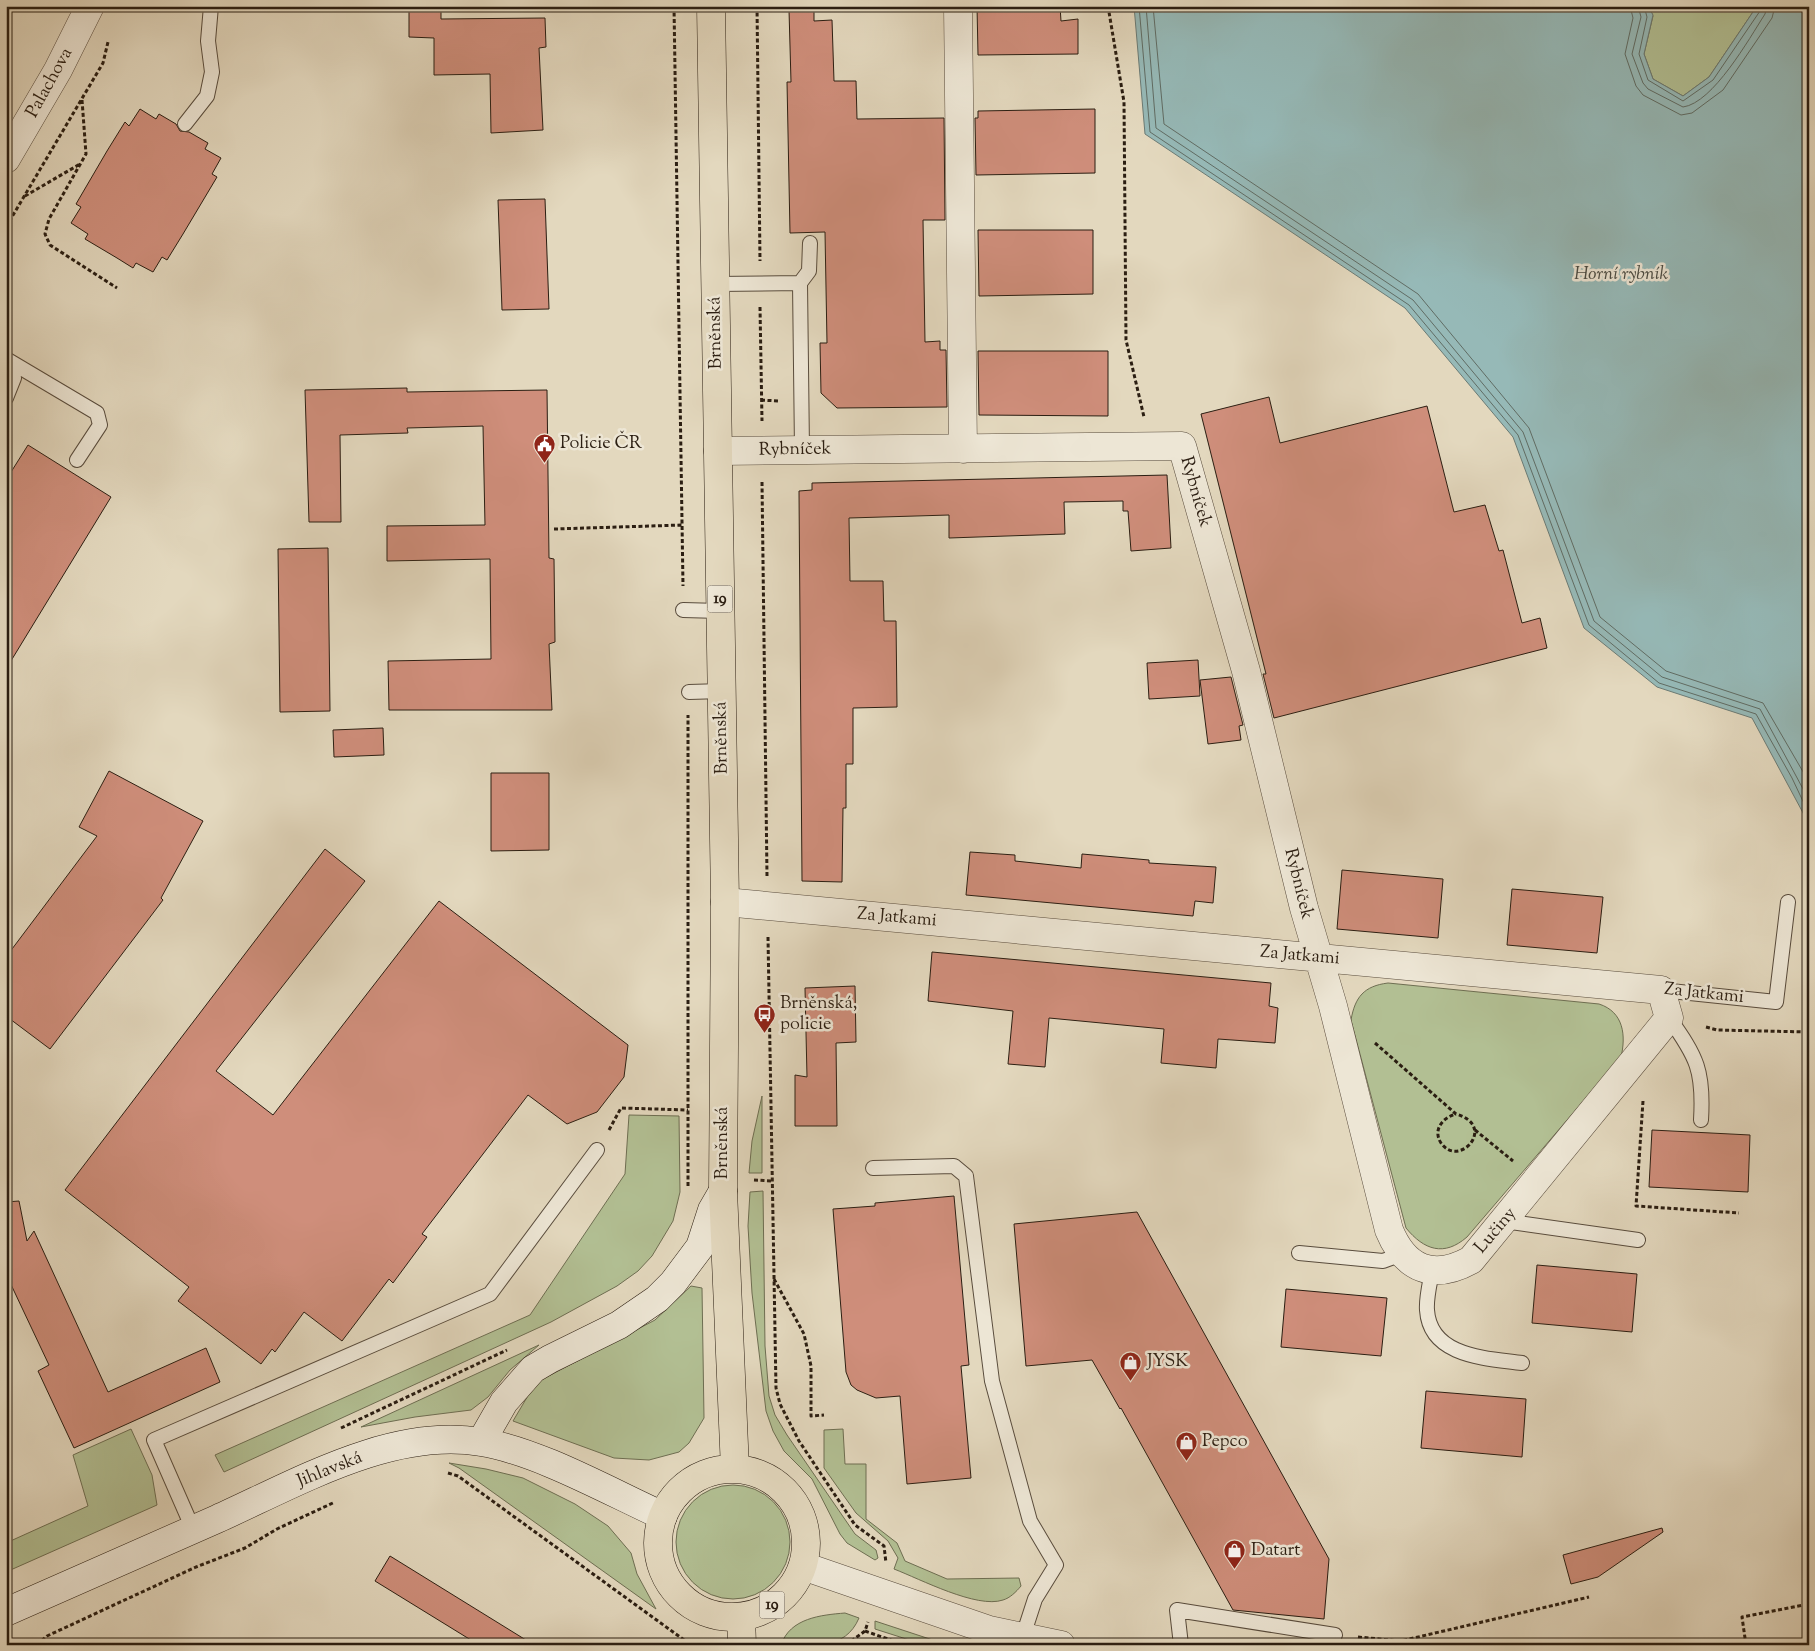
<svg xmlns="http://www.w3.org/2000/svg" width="1815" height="1651" viewBox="0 0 1815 1651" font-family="'Sorts Mill Goudy',serif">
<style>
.green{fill:#b2bf93;stroke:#6e6e52}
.water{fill:#96b9b7;stroke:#6b7b75}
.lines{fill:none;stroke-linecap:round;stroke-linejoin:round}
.shore{stroke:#606c64;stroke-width:1}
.building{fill:#cf8e7b;stroke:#2b1e12}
.lane-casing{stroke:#594c3d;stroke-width:16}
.street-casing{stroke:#594c3d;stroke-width:29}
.secondary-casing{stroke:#2b1e12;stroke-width:29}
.primary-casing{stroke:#2b1e12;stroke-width:29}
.path{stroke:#2b1e12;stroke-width:3;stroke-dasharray:4 2.5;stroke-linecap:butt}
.lane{stroke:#ede6d5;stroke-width:14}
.street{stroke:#ede6d5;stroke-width:28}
.secondary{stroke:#ede6d5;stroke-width:28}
.primary{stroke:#e3d8be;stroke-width:28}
.labels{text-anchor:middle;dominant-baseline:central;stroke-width:5;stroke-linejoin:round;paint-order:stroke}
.shield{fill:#ede6d5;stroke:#655a4c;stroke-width:1}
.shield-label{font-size:16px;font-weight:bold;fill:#2b1e12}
.street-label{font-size:18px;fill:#2b1e12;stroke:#ede6d5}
.poi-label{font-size:18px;fill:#2b1e12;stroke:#ede6d5;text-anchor:start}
.water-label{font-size:19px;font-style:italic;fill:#4b4c44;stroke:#ede6d5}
</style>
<rect width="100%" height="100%" fill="#e3d8be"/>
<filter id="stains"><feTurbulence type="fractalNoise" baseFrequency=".004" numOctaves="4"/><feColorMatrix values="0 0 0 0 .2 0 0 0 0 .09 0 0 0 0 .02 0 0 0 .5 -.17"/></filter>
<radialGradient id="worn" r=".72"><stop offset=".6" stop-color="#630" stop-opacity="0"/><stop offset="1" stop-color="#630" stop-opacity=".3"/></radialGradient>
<path class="green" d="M 1648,6 L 1757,6 L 1709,77 L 1683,96 L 1653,79 L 1644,54 L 1653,16 Z
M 1388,983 L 1599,1004 C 1624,1012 1626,1036 1621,1057 L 1467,1237 C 1444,1257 1424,1250 1406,1228 L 1351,1020 C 1355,997 1364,986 1388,983 Z
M 762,1096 L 762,1173 L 749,1173 L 752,1141 Z
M 629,1115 L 679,1116 L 680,1192 L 673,1221 L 652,1256 L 638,1271 L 617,1286 L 551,1322 L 224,1472 L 215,1455 L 530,1315 L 625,1174 Z
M 763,1191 L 765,1346 L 769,1396 L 775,1415 L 787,1435 L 855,1534 L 876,1550 L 878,1558 L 875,1560 L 847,1543 L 840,1534 L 812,1479 L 784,1451 L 773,1431 L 766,1411 L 752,1293 L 748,1226 L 750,1192 Z
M 691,1286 L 702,1288 L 704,1418 L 689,1443 L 679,1452 L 649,1460 L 614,1458 L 513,1421 L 529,1394 L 541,1380 L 655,1320 Z
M 539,1345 L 510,1370 L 488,1397 L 471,1410 L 415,1417 L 361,1427 Z
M 131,1429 L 152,1475 L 157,1505 L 6,1572 L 6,1543 L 88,1506 L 73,1455 Z
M 843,1429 L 845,1464 L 866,1464 L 866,1519 L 897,1543 L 905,1561 L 947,1579 L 1019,1578 L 1021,1586 C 1016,1592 1010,1598 1003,1600 C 977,1609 920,1579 894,1569 L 898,1558 L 888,1541 L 856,1513 L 824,1468 L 824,1430 Z
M 449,1463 L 486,1469 L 523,1478 L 575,1504 L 608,1526 L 631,1553 L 637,1574 L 656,1609 L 459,1468 Z
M676 1542a57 57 0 1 1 114 0a57 57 0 1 1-114 0Z
M 845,1613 L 859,1618 C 845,1651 812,1645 781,1645 C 790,1618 821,1615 845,1613 Z
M 875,1621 L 948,1645 L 925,1645 L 875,1629 Z"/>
<path class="water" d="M 1134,6 L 1648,6 L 1653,15 L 1644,54 L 1653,79 L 1683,96 L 1709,77 L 1757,6 L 1809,6 L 1809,824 L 1752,718 L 1657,687 L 1584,628 L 1513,437 L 1405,308 L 1145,134 Z"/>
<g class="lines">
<path class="shore" d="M 1139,6 L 1150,132 L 1409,305 L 1518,435 L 1589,625 L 1659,683 L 1756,714 L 1792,778 L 1809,814
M 1146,6 L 1156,128 L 1413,300 L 1523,432 L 1594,621 L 1662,677 L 1760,709 L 1809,800
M 1153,6 L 1164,124 L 1418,294 L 1529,428 L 1600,617 L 1666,671 L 1763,703 L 1809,782
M 1630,6 L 1633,18 L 1625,54 L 1636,86 L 1643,95 L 1681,115 L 1692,113 L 1723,90 L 1772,18 L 1775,6
M 1638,6 L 1641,17 L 1632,54 L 1643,83 L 1648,89 L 1683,107 C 1713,103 1749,39 1765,14 L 1767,6
M 1644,6 L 1647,17 L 1639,54 L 1648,80 L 1683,101 L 1713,80 L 1760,11 L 1761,6"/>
</g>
<path class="building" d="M 409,6 L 441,6 L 441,19 L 545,18 L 546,47 L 539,48 L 543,130 L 491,133 L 490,74 L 434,75 L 434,38 L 409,37 Z
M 977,6 L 1060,6 L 1061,21 L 1078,19 L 1078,54 L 978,55 Z
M 789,10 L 814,10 L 814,21 L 832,20 L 834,81 L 856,81 L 857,119 L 944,118 L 945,220 L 923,220 L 925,342 L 940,341 L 940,350 L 946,350 L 947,407 L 837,408 L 821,393 L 820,343 L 827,343 L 825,232 L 790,233 L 787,82 L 791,82 Z
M 140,109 L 156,119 L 159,114 L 176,124 L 180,131 L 189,132 L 208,143 L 205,149 L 221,158 L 212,174 L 217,177 L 183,234 L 167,260 L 162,257 L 153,272 L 136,263 L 133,268 L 117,258 L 85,239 L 88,234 L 71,223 L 81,207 L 76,204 L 107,151 L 125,122 L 129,126 Z
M 1095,109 L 1095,173 L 976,175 L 975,118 L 978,118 L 978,111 Z
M 545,199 L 549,309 L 502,310 L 498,200 Z
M 978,230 L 1093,230 L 1093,294 L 979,296 Z
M 978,351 L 1108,351 L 1108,416 L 979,415 Z
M 407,388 L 407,392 L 547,390 L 549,558 L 554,559 L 555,642 L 549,644 L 552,710 L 389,710 L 388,661 L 491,659 L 490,559 L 387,561 L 387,526 L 485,525 L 483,426 L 407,428 L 408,433 L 340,435 L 341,522 L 309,522 L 305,390 Z
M 1269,397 L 1280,443 L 1427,406 L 1454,512 L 1485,505 L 1499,551 L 1503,550 L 1522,623 L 1540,618 L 1547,648 L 1274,718 L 1263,674 L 1266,674 L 1201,414 Z
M 28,445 L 111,497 L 6,669 L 6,480 Z
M 1167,475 L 1171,548 L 1131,551 L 1128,511 L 1123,511 L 1123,501 L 1064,502 L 1065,534 L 949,538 L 949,515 L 849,518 L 850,581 L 883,581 L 884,621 L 896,621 L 897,707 L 853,708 L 853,764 L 846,764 L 846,808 L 843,808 L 842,882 L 802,881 L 799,491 L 812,490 L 812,483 Z
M 328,548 L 330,711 L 280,712 L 278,549 Z
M 1198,660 L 1200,696 L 1149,699 L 1147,663 Z
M 1231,677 L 1243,725 L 1239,726 L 1241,740 L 1208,744 L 1200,680 Z
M 383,728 L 384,755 L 334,757 L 333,730 Z
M 109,771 L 203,821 L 161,898 L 163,900 L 50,1049 L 6,1016 L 6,957 L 97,836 L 79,827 Z
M 491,773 L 549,773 L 549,850 L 491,851 Z
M 325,849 L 365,881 L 216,1071 L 273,1115 L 439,901 L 628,1045 L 624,1077 L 597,1112 L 567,1124 L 528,1095 L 422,1234 L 427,1237 L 393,1283 L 389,1279 L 342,1341 L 304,1312 L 275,1352 L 272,1349 L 261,1364 L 178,1301 L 189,1287 L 65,1190 Z
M 970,852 L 1015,855 L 1015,861 L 1081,868 L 1082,854 L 1149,860 L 1149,863 L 1216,867 L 1213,903 L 1195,901 L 1193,916 L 966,895 Z
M 1342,870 L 1443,879 L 1438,938 L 1337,929 Z
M 1512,889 L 1603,897 L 1597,953 L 1507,945 Z
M 932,952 L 1271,983 L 1269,1006 L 1278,1008 L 1275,1043 L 1218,1039 L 1216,1068 L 1161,1063 L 1164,1029 L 1049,1018 L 1045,1067 L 1008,1064 L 1013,1011 L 928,1001 Z
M 855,986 L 856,1042 L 836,1043 L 837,1126 L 795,1126 L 795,1075 L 807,1077 L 805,988 Z
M 1652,1130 L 1750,1135 L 1748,1192 L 1649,1187 Z
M 954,1196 L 969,1365 L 961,1366 L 971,1478 L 907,1484 L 900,1396 L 876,1398 L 857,1390 L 851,1385 L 846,1372 L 833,1209 L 875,1206 L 875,1203 Z
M 19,1201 L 27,1241 L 34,1231 L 108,1392 L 206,1348 L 220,1382 L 74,1448 L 38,1371 L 49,1365 L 6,1274 L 6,1202 Z
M 1137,1212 L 1329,1559 L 1324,1619 L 1233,1610 L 1121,1408 L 1120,1409 L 1092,1360 L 1026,1366 L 1014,1224 Z
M 1537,1265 L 1637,1274 L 1632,1332 L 1532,1323 Z
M 1286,1289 L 1387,1298 L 1381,1356 L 1281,1347 Z
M 1426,1391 L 1526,1399 L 1522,1457 L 1421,1448 Z
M 1662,1528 L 1663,1532 L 1598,1577 L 1571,1584 L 1563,1555 Z
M 390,1556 L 534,1645 L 479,1645 L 375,1581 Z"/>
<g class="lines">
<defs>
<path id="lane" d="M 185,124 L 207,96 L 212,72 L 208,41 L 211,6
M 715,284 L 800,283
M 6,359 L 97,413 L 100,425 L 77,460
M 6,398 L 14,378 L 8,360
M 802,450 L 800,283 L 809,271 L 810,243
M 683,610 L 720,611
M 689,692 L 722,691
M 1661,990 L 1776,1002 L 1788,902
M 1669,1018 C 1697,1057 1704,1071 1701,1120
M 873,1168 L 954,1166 L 966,1176 L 992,1381 L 1030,1521 L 1056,1565 L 1035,1599 L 1022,1639
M 1504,1221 L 1638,1240
M 1299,1253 L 1383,1261 L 1402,1254
M 1432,1271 C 1430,1283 1426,1298 1427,1310 C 1430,1357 1486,1358 1522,1363
M 193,1529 L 154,1440 L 490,1294 L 597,1150
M 1181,1645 L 1177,1610 L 1335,1635"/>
<path id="street" d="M 958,6 L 963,449
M 6,159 L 58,70 L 90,6
M 718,451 L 1182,446 L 1246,671 L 1304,908 L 1333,1006 L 1389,1230 C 1405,1269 1433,1281 1471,1260 L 1669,1018 L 1661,990 C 1349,960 1037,931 725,902
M 803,1566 L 989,1630 L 1061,1645"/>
<path id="secondary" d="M 481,1442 L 504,1402 L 533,1369 L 550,1359 L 619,1325 L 657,1299 L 673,1283 L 700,1247 L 712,1210 L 723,1191
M 6,1612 C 76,1581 147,1550 217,1519 C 297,1483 392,1427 481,1442 C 538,1451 610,1492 663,1516"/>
<path id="primary" d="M 711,6 L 725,902 L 723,1191 L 735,1469
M658 1543a74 74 0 1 1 148 0a74 74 0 1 1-148 0Z
M 741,1617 L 742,1645"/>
</defs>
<use href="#lane" class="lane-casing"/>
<use href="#street" class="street-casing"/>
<use href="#secondary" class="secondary-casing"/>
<use href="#primary" class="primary-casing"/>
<path class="path" d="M 674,6 L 683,586
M 757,6 L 760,261
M 1108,6 L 1124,102 L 1126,340 L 1144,417
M 82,100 L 86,154 L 49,219 L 45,234 L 50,245 L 117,288
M 25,196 L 80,164
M 6,227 L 103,63 L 108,42
M 760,307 L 762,421
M 761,400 L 778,401
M 762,482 L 767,876
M 554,529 L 683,525
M 768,937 L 776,1388 L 780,1404 L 799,1441 L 855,1525 L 884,1546 L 886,1563
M 1706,1027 L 1717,1030 L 1809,1032
M 1375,1043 L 1456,1114 C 1498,1126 1459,1169 1441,1143 C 1432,1129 1444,1117 1456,1114
M 1643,1101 L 1636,1206 L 1739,1213
M 609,1130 L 621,1108 L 688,1110
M 1475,1130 L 1513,1161
M 754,1180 L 772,1181
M 688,1186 L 688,715
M 774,1279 L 804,1334 L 811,1366 L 811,1416 L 824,1415
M 341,1428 L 507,1350
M 448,1473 L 458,1476 L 691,1645
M 865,1631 L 905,1645
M 1358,1637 L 1401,1641 L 1589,1597
M 37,1645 L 47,1636 L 196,1567 L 245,1548 L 277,1529 L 335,1502
M 846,1645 L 865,1631 L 868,1622
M 1746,1645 L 1742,1617 L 1809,1604"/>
<use href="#lane" class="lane"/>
<use href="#street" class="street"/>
<use href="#secondary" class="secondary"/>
<use href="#primary" class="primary"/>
</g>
<defs>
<symbol id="civic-pin" viewBox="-11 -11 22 30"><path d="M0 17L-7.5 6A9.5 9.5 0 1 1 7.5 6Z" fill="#8f2418" stroke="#ede6d5"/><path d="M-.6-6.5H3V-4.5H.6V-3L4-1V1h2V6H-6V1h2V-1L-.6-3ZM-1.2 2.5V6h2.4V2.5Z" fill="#fff"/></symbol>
<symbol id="bus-pin" viewBox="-11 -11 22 30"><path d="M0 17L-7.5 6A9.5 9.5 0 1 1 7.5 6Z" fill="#8f2418" stroke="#ede6d5"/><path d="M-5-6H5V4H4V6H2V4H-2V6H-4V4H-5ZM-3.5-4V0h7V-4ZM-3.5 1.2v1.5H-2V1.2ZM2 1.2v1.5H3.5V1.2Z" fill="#fff"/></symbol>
<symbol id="shop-pin" viewBox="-11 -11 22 30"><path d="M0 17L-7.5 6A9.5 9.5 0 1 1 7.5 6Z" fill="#8f2418" stroke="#ede6d5"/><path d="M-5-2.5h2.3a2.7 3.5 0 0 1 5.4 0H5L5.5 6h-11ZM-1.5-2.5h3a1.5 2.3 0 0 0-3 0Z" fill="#fff"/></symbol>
</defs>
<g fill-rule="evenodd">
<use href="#civic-pin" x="532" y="432" width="25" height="34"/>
<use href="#bus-pin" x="752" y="1002" width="25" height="34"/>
<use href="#shop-pin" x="1118" y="1350" width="25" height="34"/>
<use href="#shop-pin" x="1174" y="1430" width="25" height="34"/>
<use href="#shop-pin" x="1222" y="1538" width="25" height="34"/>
</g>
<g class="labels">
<g class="shield">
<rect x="707.5" y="585.5" width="25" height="27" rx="4"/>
<rect x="759.5" y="1591.5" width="25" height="27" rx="4"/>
</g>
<g class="shield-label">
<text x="720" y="599">19</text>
<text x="772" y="1605">19</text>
</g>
<g class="street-label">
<text transform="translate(50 83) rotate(-61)">Palachova</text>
<text transform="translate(716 333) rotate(-91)">Brněnská</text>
<text transform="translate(795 450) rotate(-1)">Rybníček</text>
<text transform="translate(1195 492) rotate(74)">Rybníček</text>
<text transform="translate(722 738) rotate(-91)">Brněnská</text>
<text transform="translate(1298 884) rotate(76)">Rybníček</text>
<text transform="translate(897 918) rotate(5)">Za Jatkami</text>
<text transform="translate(1300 956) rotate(5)">Za Jatkami</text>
<text transform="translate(1704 994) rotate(6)">Za Jatkami</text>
<text transform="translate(723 1143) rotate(-90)">Brněnská</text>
<text transform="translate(1496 1231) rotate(-50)">Lučiny</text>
<text transform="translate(330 1470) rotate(-22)">Jihlavská</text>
</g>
<g class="poi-label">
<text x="560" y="444">Policie ČR</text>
<text x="780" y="1004">Brněnská,<tspan x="780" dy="21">policie</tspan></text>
<text x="1147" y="1362">JYSK</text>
<text x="1202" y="1442">Pepco</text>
<text x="1251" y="1551">Datart</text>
</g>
<g class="water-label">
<text x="1621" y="274">Horní rybník</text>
</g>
</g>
<rect width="1815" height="1651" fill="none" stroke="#e3d8be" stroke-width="25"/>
<rect x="8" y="8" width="1800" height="1636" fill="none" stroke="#2b1e12" stroke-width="2.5"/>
<rect x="12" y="12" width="1790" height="1626" fill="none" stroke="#2b1e12"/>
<rect width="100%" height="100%" filter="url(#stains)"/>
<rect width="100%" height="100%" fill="url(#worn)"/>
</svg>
